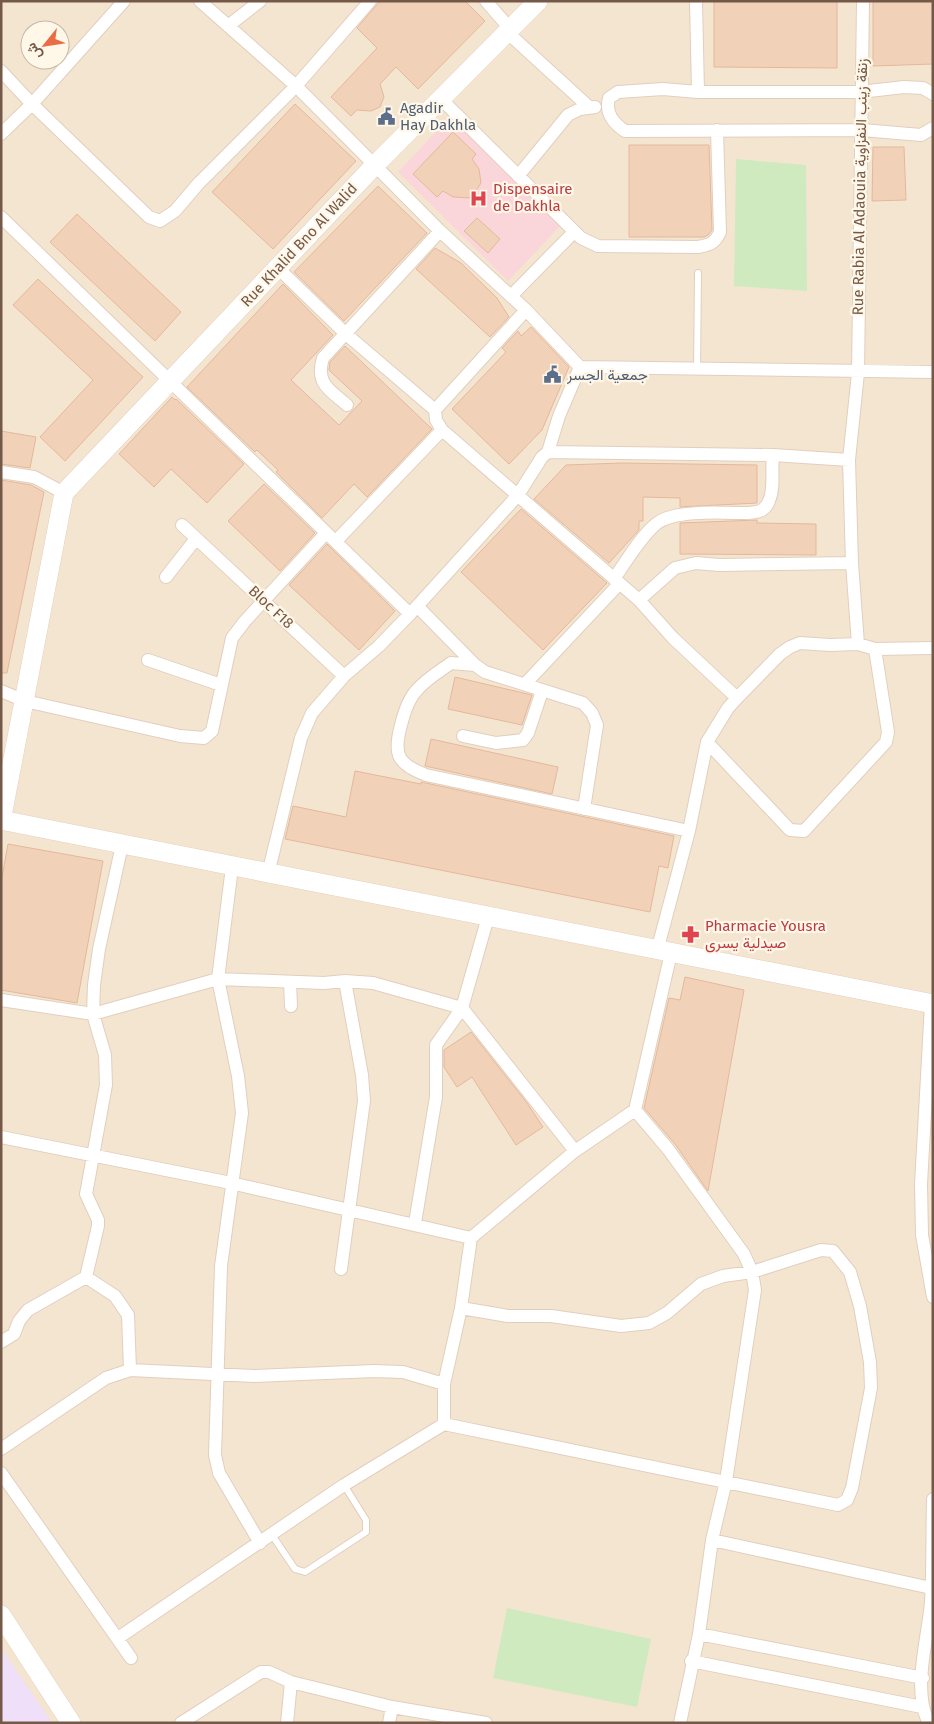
<svg xmlns="http://www.w3.org/2000/svg" width="934" height="1724" viewBox="0 0 934 1724" font-family="'Fira Sans',Vazirmatn,sans-serif">
<style>
.residential{fill:#f4e5d0;fill-rule:evenodd}
.education{fill:#f0dff8}
.medical{fill:#fad5d9}
.green{fill:#d0eac0}
.building{fill:#f2d1b9;stroke:#e5b89a}
.lines{fill:none;stroke-linecap:round;stroke-linejoin:round}
.lane-casing{stroke:#e1cfbe;stroke-width:8}
.street-casing{stroke:#e1cfbe;stroke-width:14}
.secondary-casing{stroke:#e6d0bc;stroke-width:20}
.lane{stroke:#fff;stroke-width:6}
.street{stroke:#fff;stroke-width:12}
.secondary{stroke:#fff;stroke-width:19}
.labels{text-anchor:middle;dominant-baseline:central;stroke-width:4.5;stroke-linejoin:round;paint-order:stroke}
.service-label{font-size:15px;fill:#4e5e75;stroke:#fff7e8;text-anchor:start}
.street-label{font-size:15px;fill:#745948;stroke:#fff7e8}
.health-label{font-size:15px;fill:#be3a42;stroke:#fff7e8;text-anchor:start}
</style>
<rect width="100%" height="100%" fill="#fcf3e2"/>
<path class="residential" d="M 1,1 L 933,1 L 933,1723 L 1,1723 ZM 30,30 L 60,30 L 60,60 L 30,60 Z"/>
<path class="education" d="M 1,1648 L 52,1723 L 1,1723 Z"/>
<path class="medical" d="M 450,117 L 561,225 L 508,281 L 398,172 Z"/>
<path class="green" d="M 736,159 L 806,165 L 807,291 L 734,286 Z
M 507,1608 L 651,1639 L 637,1707 L 493,1678 Z"/>
<path class="building" d="M 380,1 L 465,1 L 485,21 L 418,89 L 396,67 L 380,84 L 384,97 L 380,107 L 371,111 L 357,110 L 351,116 L 331,97 L 377,48 L 357,28 Z
M 714,1 L 837,1 L 837,68 L 714,67 Z
M 873,1 L 933,1 L 933,64 L 873,66 Z
M 295,104 L 356,161 L 273,249 L 212,192 Z
M 453,132 L 476,154 L 472,159 L 479,169 L 481,183 L 471,198 L 453,197 L 443,191 L 437,197 L 413,174 Z
M 629,145 L 709,145 L 712,230 L 708,235 L 704,237 L 629,237 Z
M 873,147 L 904,147 L 906,200 L 872,201 Z
M 378,186 L 427,233 L 344,321 L 294,272 Z
M 77,214 L 181,312 L 155,341 L 50,242 Z
M 477,218 L 500,239 L 488,253 L 464,231 Z
M 435,248 L 461,263 L 497,298 L 509,317 L 490,337 L 416,269 Z
M 38,279 L 143,377 L 65,461 L 40,437 L 93,380 L 13,305 Z
M 283,284 L 333,335 L 291,380 L 339,425 L 362,401 L 329,370 L 330,362 L 345,346 L 432,429 L 367,497 L 354,484 L 322,518 L 276,472 L 278,470 L 257,450 L 255,452 L 187,387 Z
M 531,327 L 569,367 L 542,430 L 509,464 L 452,409 L 506,352 L 502,348 L 518,331 L 521,336 Z
M 172,397 L 175,400 L 176,399 L 244,464 L 207,503 L 171,469 L 154,487 L 119,454 Z
M 1,431 L 36,437 L 30,468 L 1,464 Z
M 622,463 L 757,465 L 757,503 L 680,507 L 680,498 L 643,497 L 643,521 L 639,521 L 639,530 L 609,563 L 534,499 L 566,465 Z
M 1,480 L 31,485 L 44,492 L 7,673 L 1,673 Z
M 264,484 L 315,533 L 280,571 L 228,521 Z
M 521,509 L 607,583 L 543,650 L 461,572 Z
M 757,520 L 757,523 L 816,524 L 816,555 L 680,554 L 680,523 Z
M 327,544 L 395,611 L 359,650 L 289,585 Z
M 455,677 L 532,695 L 522,725 L 448,709 Z
M 431,739 L 558,767 L 552,794 L 425,766 Z
M 355,771 L 421,784 L 421,782 L 674,836 L 668,868 L 659,866 L 650,912 L 285,839 L 293,806 L 346,817 Z
M 8,844 L 103,861 L 77,1003 L 1,990 L 1,883 Z
M 685,977 L 744,990 L 708,1191 L 675,1144 L 644,1108 L 669,998 L 680,1000 Z
M 471,1032 L 527,1103 L 543,1127 L 516,1145 L 472,1077 L 457,1087 L 444,1067 L 444,1050 Z"/>
<g class="lines">
<defs>
<path id="lane" d="M 697,370 L 698,273
M 272,1535 L 295,1569 L 305,1572 L 366,1532 L 366,1520 L 344,1485"/>
<path id="street" d="M 200,1 L 296,86 L 440,231 L 526,310 L 580,367 L 933,372
M 486,1 L 505,23 L 508,33 L 589,107
M 696,1 L 698,92
M 228,26 L 260,1
M 1,71 L 32,104 L 149,217 L 160,221 L 175,211 L 198,184 L 296,86 L 370,1
M 933,94 L 923,88 L 904,87 L 860,92 L 698,92 L 663,89 L 618,92 L 609,98 C 605,113 613,123 625,131 L 862,130 L 921,135 L 933,128
M 441,99 L 581,238 L 598,246 L 698,247 C 710,245 715,243 720,232 L 717,130
M 1,134 L 32,104 L 124,1
M 518,176 L 568,115 L 580,109 L 595,107
M 1,217 L 410,614
M 279,269 L 346,334 L 435,410
M 511,296 L 574,232
M 526,310 L 435,410 L 436,420 L 442,430 L 639,600 L 673,638 L 737,698 L 728,708 L 707,742 L 689,831 L 657,951
M 347,405 C 330,390 315,384 323,358 L 440,231
M 548,452 L 773,455
M 1,472 L 34,477 L 64,493
M 182,525 L 344,676
M 336,541 L 442,430
M 166,577 L 195,540
M 614,579 C 625,563 641,536 656,524 C 671,511 716,512 735,513 C 743,513 755,514 762,510 C 765,508 768,504 769,501 C 775,488 771,470 773,455 L 849,460
M 639,600 L 675,568 L 696,563 L 719,565 L 852,563
M 417,606 L 475,665 L 485,672 L 583,703 L 592,713 L 597,725 L 584,809
M 858,644 L 852,563 L 849,460 L 858,373 L 863,1
M 148,660 L 221,685
M 475,665 L 451,663 C 440,671 426,679 417,690 C 408,699 404,713 401,725 C 393,754 397,764 426,775 L 689,831
M 525,684 L 619,584
M 1,691 L 25,701 L 180,736 L 204,738 L 212,731 L 232,638 L 245,621 L 326,533
M 737,698 L 780,654 L 790,647 L 800,643 L 830,645 L 858,644 L 875,649 L 933,648
M 463,736 L 496,743 L 523,740 L 528,733 L 542,691
M 707,742 L 790,830 L 804,831 L 886,742 L 888,732 L 875,649
M 232,867 L 218,979 L 238,1076 L 242,1113 L 221,1266 L 215,1455 L 219,1473 L 260,1543
M 268,874 L 301,738 L 312,713 L 344,676 L 379,646 L 410,614 L 518,495 L 542,457 L 548,452 L 559,416 L 580,367
M 488,917 L 462,1008 L 575,1151
M 290,982 L 291,1006
M 1,1000 L 93,1014 L 218,979 L 324,983 L 345,981 L 373,983 L 462,1008 L 436,1045 L 436,1097 L 415,1223
M 931,1004 L 921,1184 L 922,1235 L 933,1297
M 635,1110 L 668,1149 L 744,1254 L 752,1272 L 755,1290 L 726,1481 L 712,1540 L 699,1634 L 680,1723
M 1,1137 L 231,1183 L 471,1238
M 341,1269 L 364,1101 L 362,1075 L 345,981
M 86,1277 L 115,1296 L 128,1315 L 130,1370
M 1,1342 L 14,1334 L 19,1321 L 28,1310 L 86,1277 L 98,1226 L 98,1220 L 86,1194 L 106,1085 L 105,1055 L 93,1014 L 94,985 L 99,949 L 122,845
M 444,1424 L 444,1384 L 461,1308 L 471,1238 L 575,1151 L 635,1110 L 671,953
M 1,1449 L 106,1378 L 130,1370 L 254,1376 L 374,1371 L 403,1372 L 444,1384
M 1,1473 L 131,1658
M 712,1540 L 931,1588
M 699,1634 L 923,1678
M 118,1638 L 344,1485 L 444,1424 L 838,1505 L 847,1500 L 852,1488 L 871,1388 L 870,1362 L 860,1306 L 850,1272 L 833,1251 L 821,1250 L 752,1272 L 723,1276 L 701,1284 L 667,1313 L 649,1323 L 621,1326 L 551,1316 L 508,1316 L 461,1308
M 691,1661 L 922,1707
M 927,1719 C 913,1687 928,1637 931,1602 C 933,1568 932,1533 933,1499
M 181,1723 L 261,1672 L 269,1672 L 291,1682 L 392,1707 L 486,1723
M 287,1723 L 291,1682
M 389,1723 L 392,1707"/>
<path id="secondary" d="M 1,820 L 933,1004
M 1,821 L 64,493 L 375,165 L 538,1
M 1,1615 L 71,1723"/>
</defs>
<use href="#lane" class="lane-casing"/>
<use href="#street" class="street-casing"/>
<use href="#secondary" class="secondary-casing"/>
<use href="#lane" class="lane"/>
<use href="#street" class="street"/>
<use href="#secondary" class="secondary"/>
</g>
<defs>
<symbol id="civic-bare" viewBox="-9 -9 18 18"><path d="M-.6-6.5H3V-4.5H.6V-3L4-1V1h2V6H-6V1h2V-1L-.6-3ZM-1.2 2.5V6h2.4V2.5Z" fill="#5c6f8a" stroke="#fff7e8" stroke-width="2.5" paint-order="stroke"/></symbol>
<symbol id="hospital-bare" viewBox="-9 -9 18 18"><path d="M-5-5h3v3.5h4V-5h3V5h-3V1.5h-4V5h-3Z" fill="#e0444e" stroke="#fff7e8" stroke-width="2.5" paint-order="stroke"/></symbol>
<symbol id="pharmacy-bare" viewBox="-9 -9 18 18"><path d="M-2-6h4v4h4v4h-4v4h-4v-4h-4v-4h4Z" fill="#e0444e" stroke="#fff7e8" stroke-width="2.5" paint-order="stroke"/></symbol>
</defs>
<g fill-rule="evenodd">
<use href="#civic-bare" x="374" y="104" width="25" height="25"/>
<use href="#hospital-bare" x="466" y="186" width="25" height="25"/>
<use href="#civic-bare" x="540" y="362" width="25" height="25"/>
<use href="#pharmacy-bare" x="678" y="922" width="25" height="25"/>
</g>
<g class="labels">
<g class="service-label">
<text x="400" y="108">Agadir<tspan x="400" dy="17">Hay Dakhla</tspan></text>
<text x="567" y="375">جمعية الجسر</text>
</g>
<g class="street-label">
<text transform="translate(860 187) rotate(-89)">Rue Rabia Al Adaouia زنقة زينب النفزاوية</text>
<text transform="translate(299 245) rotate(-47)">Rue Khalid Bno Al Walid</text>
<text transform="translate(271 607) rotate(43)">Bloc F18</text>
</g>
<g class="health-label">
<text x="493" y="189">Dispensaire<tspan x="493" dy="17">de Dakhla</tspan></text>
<text x="705" y="926">Pharmacie Yousra<tspan x="705" dy="17">صيدلية يسرى</tspan></text>
</g>
</g>
<rect width="934" height="1724" fill="none" stroke="#745948" stroke-width="5"/>
<g transform="translate(45 45) rotate(240)"><circle r="24" fill="#fff7e8" stroke="#c7b8a8"/>
<path d="M0-4L9 19L0 12L-9 19Z" fill="#e86d45"/>
<text y="-8" font-size="14" font-weight="bold" text-anchor="middle" fill="#745948">ش</text>
</g>
</svg>
